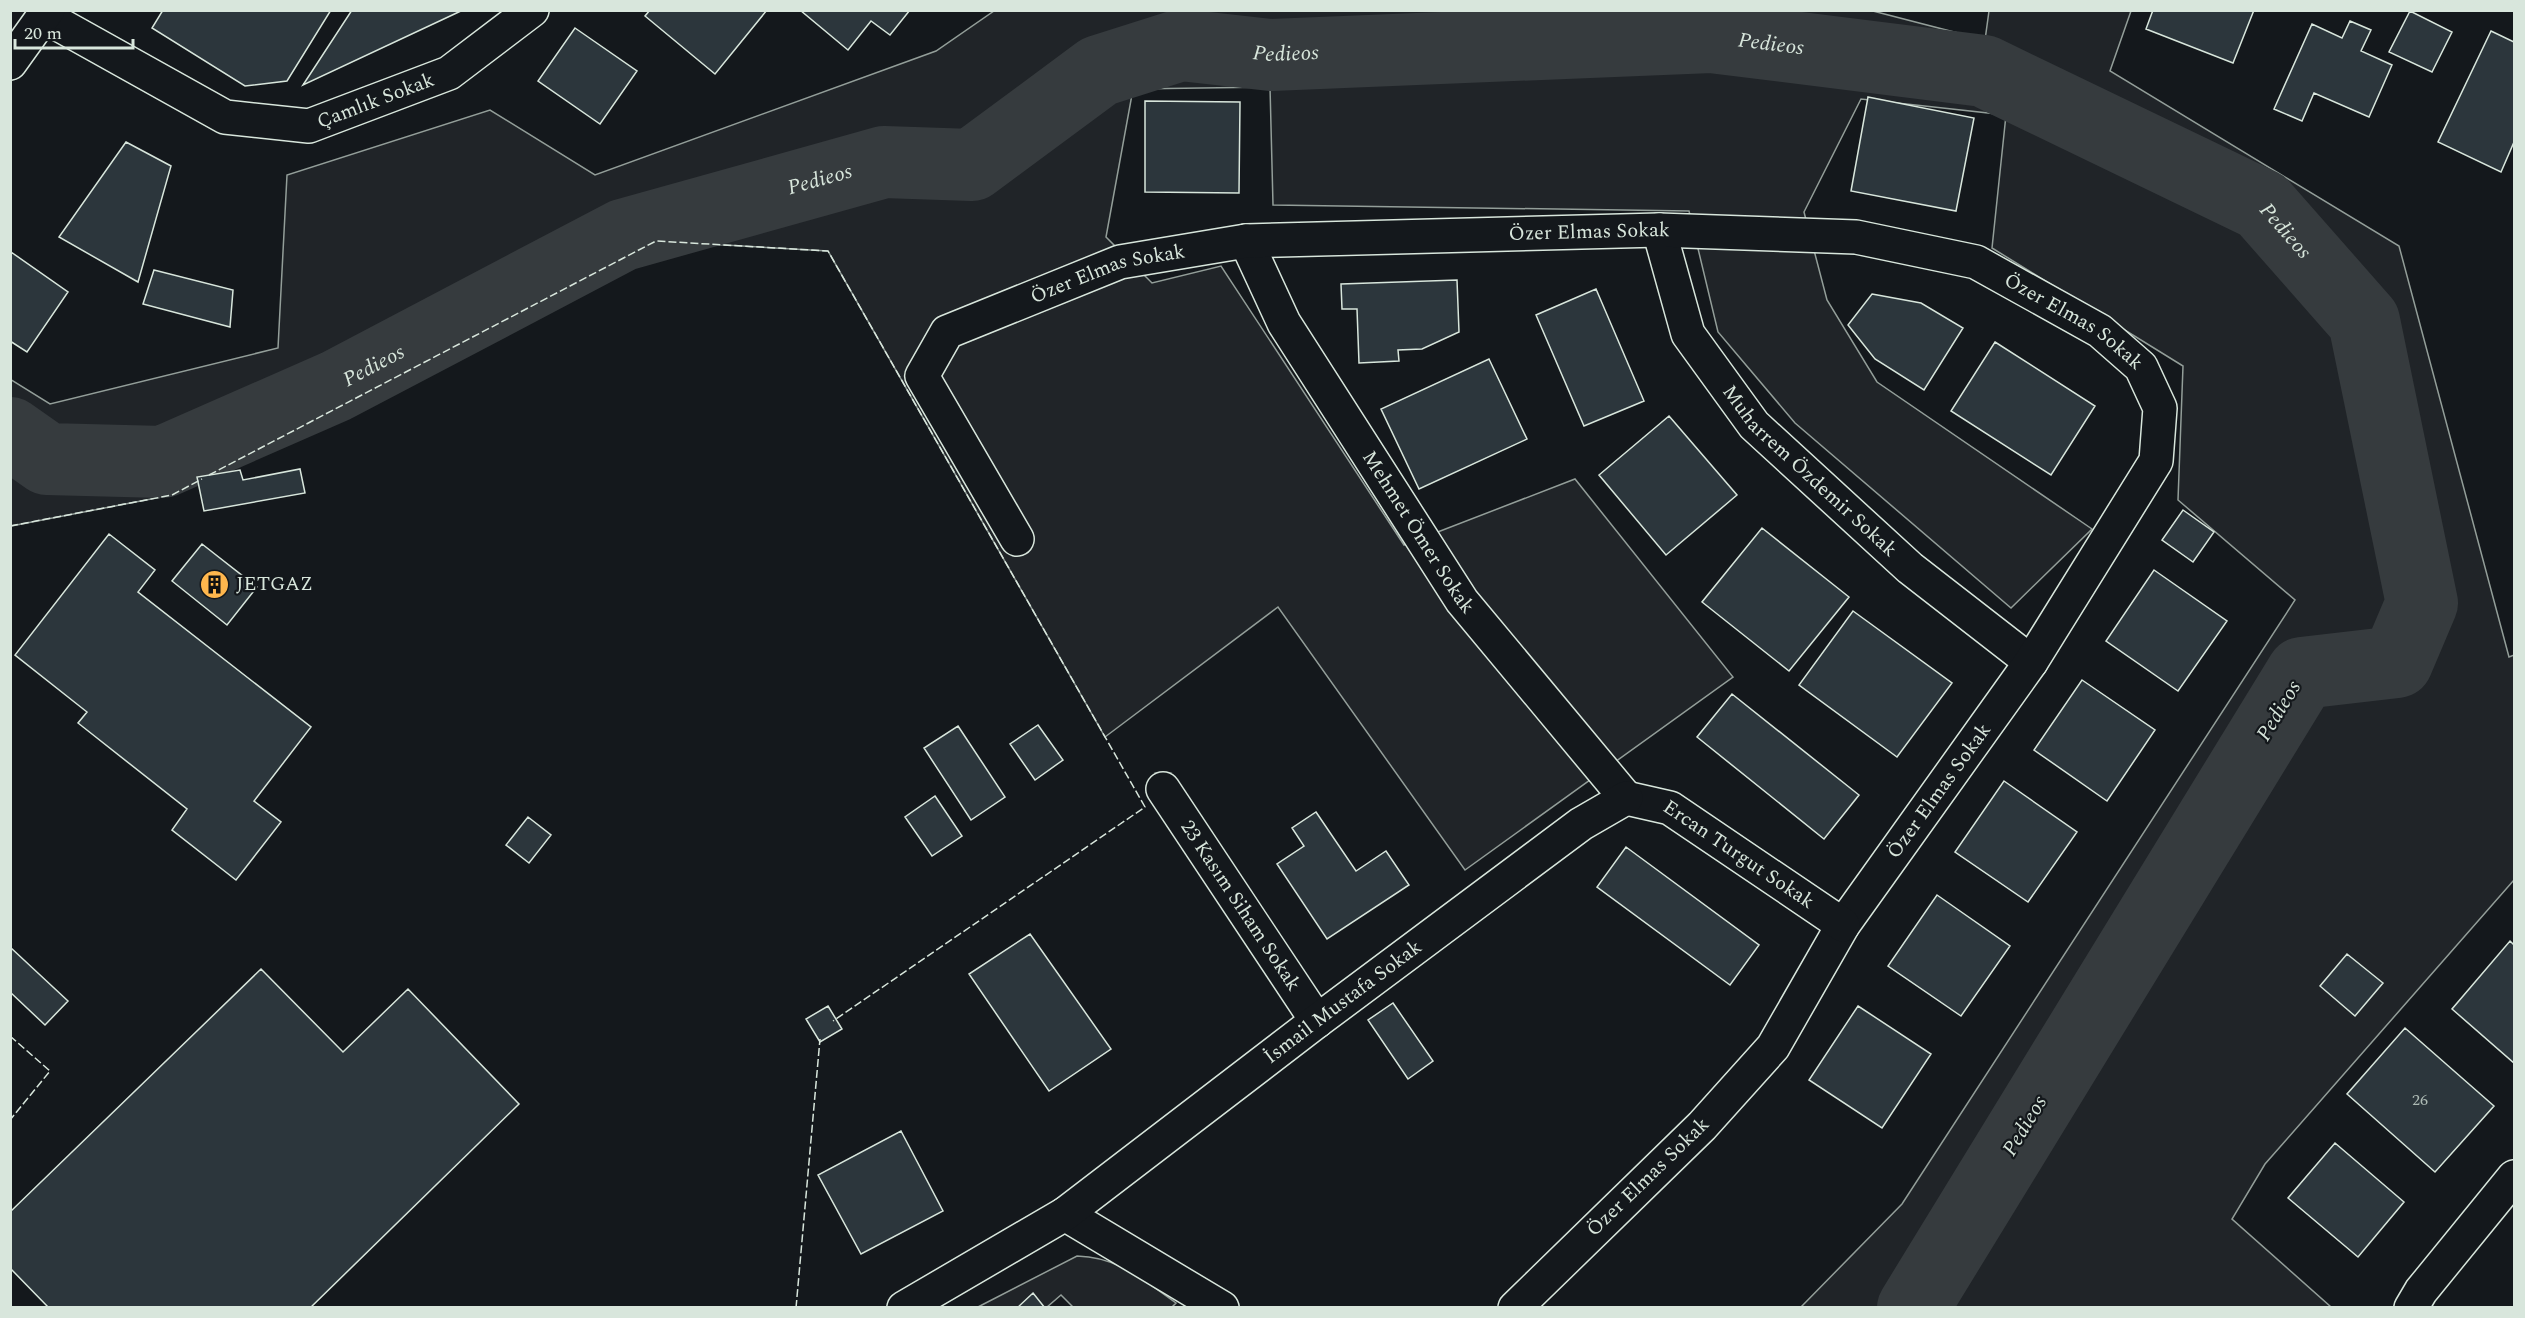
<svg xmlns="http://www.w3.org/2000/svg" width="2525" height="1318" viewBox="0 0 2525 1318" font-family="Spectral,serif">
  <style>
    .green { fill: #202428; stroke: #939e99; stroke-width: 1.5 }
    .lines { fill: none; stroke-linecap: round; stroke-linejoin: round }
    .stream { stroke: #363b3e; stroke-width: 12 }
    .river { stroke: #363b3e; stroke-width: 72 }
    .building { fill: #2c363c; stroke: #d8e6dc; stroke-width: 1.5 }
    .minor-casing { stroke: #d8e6dc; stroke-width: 36 }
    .major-casing { stroke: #d8e6dc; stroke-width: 36 }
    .minor { stroke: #14181c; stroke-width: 33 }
    .major { stroke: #14181c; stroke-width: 33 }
    .fence { stroke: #d8e6dc; stroke-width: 1.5; stroke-dasharray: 8 3; stroke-linecap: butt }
    .labels { text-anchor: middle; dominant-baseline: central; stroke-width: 4.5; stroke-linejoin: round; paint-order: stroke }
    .number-label { font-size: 16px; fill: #adbab4 }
    .street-label { font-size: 20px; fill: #d8e6dc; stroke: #14181c }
    .poi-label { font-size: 20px; fill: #d8e6dc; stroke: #14181c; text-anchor: start }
    .water-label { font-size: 21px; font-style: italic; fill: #d8e6dc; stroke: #14181c }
  </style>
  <rect width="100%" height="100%" fill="#14181c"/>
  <path class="green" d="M 1869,10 L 1985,40 L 1989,11 L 2131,11 L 2110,71 L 2399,246 L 2509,657 L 2514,655 L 2514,880 L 2265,1164 L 2232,1219 L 2331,1307 L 1801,1307 L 1902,1204 L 2295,600 L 2178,500 L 2183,366 L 1992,248 L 2006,115 L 1861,99 L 1804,212 L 1827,300 L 1877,382 L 2092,529 L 2011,608 L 1795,423 L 1718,332 L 1689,211 L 1273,205 L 1270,87 L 1133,89 L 1106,237 L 1152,283 L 1221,266 L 1404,545 L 1575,479 L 1733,677 L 1465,870 L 1278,607 L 1105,737 L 828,251 L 656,241 L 172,495 L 11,526 L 10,379 L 50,404 L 278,348 L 287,175 L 490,110 L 595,175 L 936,51 L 994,11 Z
    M 1077,1256 C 1119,1257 1143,1280 1176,1303 L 1171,1308 L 1073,1307 L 1061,1295 L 1047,1307 L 976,1308 Z"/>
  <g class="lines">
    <path class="stream" d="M 1181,45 L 1188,10"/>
    <path class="river" id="s1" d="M 10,433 L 47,459 L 163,462 L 336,386 L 623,235 L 884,162 L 972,165 L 1099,71 L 1181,45 L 1271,55 L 1711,37 L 1984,71 L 2262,205 L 2364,321 L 2422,603 L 2397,662 L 2302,673 L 1913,1308"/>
  </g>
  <path class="building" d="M 163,10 L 331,10 L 287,81 L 245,86 L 152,28 Z
    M 352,10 L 463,10 L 303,85 Z
    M 650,10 L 767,10 L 715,74 L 645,16 Z
    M 800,10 L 910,10 L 890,35 L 871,21 L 848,50 Z
    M 2153,10 L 2254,10 L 2233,63 L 2146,29 Z
    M 2410,11 L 2452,32 L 2432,72 L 2389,52 Z
    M 2350,21 L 2371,30 L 2361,51 L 2392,65 L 2369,117 L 2314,93 L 2302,121 L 2274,109 L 2312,24 L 2342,38 Z
    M 575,28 L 637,71 L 600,124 L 538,81 Z
    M 2491,31 L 2514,42 L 2514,142 L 2501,172 L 2438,142 Z
    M 1868,97 L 1974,118 L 1956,211 L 1851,191 Z
    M 1145,101 L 1240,102 L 1239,193 L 1145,192 Z
    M 126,142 L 171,166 L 138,282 L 59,237 Z
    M 11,252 L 68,292 L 27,352 L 10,341 Z
    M 154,270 L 233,290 L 230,327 L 143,304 Z
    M 1457,280 L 1459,332 L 1422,349 L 1398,350 L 1399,361 L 1359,363 L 1357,309 L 1342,309 L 1341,284 Z
    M 1596,289 L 1644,401 L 1584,426 L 1536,315 Z
    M 1872,294 L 1921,303 L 1963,328 L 1924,390 L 1875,359 L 1848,325 Z
    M 1995,342 L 2095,406 L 2051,475 L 1951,411 Z
    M 1489,359 L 1527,439 L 1419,489 L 1381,409 Z
    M 1669,416 L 1737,495 L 1666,555 L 1599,475 Z
    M 300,469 L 305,493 L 204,511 L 197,477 L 240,470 L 243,480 Z
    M 2183,510 L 2214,532 L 2193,562 L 2162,540 Z
    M 1762,528 L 1849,597 L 1789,671 L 1702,602 Z
    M 109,534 L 155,570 L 138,592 L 311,727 L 254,801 L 281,822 L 236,880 L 172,830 L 187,809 L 78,723 L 87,712 L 15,655 Z
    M 202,544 L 257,587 L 227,625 L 172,581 Z
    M 2154,570 L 2227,621 L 2178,691 L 2106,641 Z
    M 1853,611 L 1952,683 L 1897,757 L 1799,685 Z
    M 2082,680 L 2155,730 L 2107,801 L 2034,750 Z
    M 1732,694 L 1859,795 L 1824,839 L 1697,737 Z
    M 1038,725 L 1063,760 L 1035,780 L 1010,744 Z
    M 958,726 L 1005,797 L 971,820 L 924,748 Z
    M 2004,781 L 2077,832 L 2028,902 L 1955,852 Z
    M 935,796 L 962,836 L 932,856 L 905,817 Z
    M 1316,812 L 1356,871 L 1386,851 L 1409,885 L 1327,939 L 1277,864 L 1304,846 L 1292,828 Z
    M 528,817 L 551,835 L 529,863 L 506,845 Z
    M 1626,847 L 1759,945 L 1730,985 L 1597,887 Z
    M 1937,895 L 2010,946 L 1961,1016 L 1888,966 Z
    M 1030,934 L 1111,1049 L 1049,1091 L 969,974 Z
    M 2510,941 L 2514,945 L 2514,1063 L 2452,1009 Z
    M 10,947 L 68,1001 L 45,1025 L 10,992 Z
    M 2347,954 L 2383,983 L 2355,1016 L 2320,986 Z
    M 261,969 L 343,1052 L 408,989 L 519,1104 L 310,1308 L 49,1308 L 10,1268 L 10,1212 Z
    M 1393,1003 L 1433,1061 L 1408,1079 L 1368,1020 Z
    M 828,1006 L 842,1029 L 820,1042 L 806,1019 Z
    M 1858,1006 L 1931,1054 L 1882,1128 L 1809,1080 Z
    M 2405,1028 L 2494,1106 L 2435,1172 L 2347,1094 Z
    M 901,1131 L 943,1211 L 861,1254 L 818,1175 Z
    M 2335,1143 L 2404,1202 L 2358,1257 L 2288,1198 Z
    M 1033,1293 L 1045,1308 L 1017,1308 Z"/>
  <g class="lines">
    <defs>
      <g id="minor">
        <path id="s2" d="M 44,16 L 225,117 L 309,126 L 449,73 L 532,10"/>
        <path id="s3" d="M 1659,230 L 1688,334 L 1754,425 L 1910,568 L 2031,662"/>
        <path id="s4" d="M 1246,241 L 1284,323 L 1462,601 L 1626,798"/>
        <path id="s5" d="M 1017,539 L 922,376 L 947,332 L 1120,262 L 1246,241 L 1659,230 L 1856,237 L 1976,262 L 2100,331 L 2141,367 L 2160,408 L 2156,461 L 2031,662 L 1843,925 L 1773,1047 L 1702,1126 L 1515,1308"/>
        <path id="s6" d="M 1163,789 L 1317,1021"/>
        <path id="s7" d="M 1626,798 L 1670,808 L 1843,925"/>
        <path d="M 1065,1214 L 1222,1308"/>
        <path id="s8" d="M 904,1308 L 1065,1214 L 1317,1021 L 1581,824 L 1626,798"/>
        <path d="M 2411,1308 L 2421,1291 L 2514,1177"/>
      </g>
      <path id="major" d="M 10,63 L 48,10"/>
    </defs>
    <use href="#minor" class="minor-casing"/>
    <use href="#major" class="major-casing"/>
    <use href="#minor" class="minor"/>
    <use href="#major" class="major"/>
    <path class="fence" d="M 209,475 L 656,241 L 828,251 L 1145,807 L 833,1021
      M 10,526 L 172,495 L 202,479
      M 10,1036 L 50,1071 L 10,1120
      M 796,1308 L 820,1039"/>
  </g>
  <defs>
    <symbol id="building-disc" viewBox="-11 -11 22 22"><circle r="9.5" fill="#ffb74d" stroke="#14181c"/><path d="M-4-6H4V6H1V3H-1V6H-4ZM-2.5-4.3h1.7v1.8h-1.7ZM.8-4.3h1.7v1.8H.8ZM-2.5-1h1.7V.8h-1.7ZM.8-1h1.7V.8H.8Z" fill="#111"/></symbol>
  </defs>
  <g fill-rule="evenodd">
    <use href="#building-disc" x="198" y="568" width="33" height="33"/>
  </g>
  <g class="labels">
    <g class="number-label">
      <text x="2420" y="1100">26</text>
    </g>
    <g class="street-label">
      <text stroke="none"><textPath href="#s2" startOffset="363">Çamlık Sokak</textPath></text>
      <text stroke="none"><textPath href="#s5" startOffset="897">Özer Elmas Sokak</textPath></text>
      <text stroke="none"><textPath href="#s5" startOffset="411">Özer Elmas Sokak</textPath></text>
      <text stroke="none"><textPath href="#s5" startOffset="1401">Özer Elmas Sokak</textPath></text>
      <text stroke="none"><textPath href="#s3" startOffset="292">Muharrem Özdemir Sokak</textPath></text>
      <text stroke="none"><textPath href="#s4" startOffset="339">Mehmet Ömer Sokak</textPath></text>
      <text transform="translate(1939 791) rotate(-54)">Özer Elmas Sokak</text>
      <text stroke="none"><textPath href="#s7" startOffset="128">Ercan Turgut Sokak</textPath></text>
      <text stroke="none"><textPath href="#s6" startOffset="140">23 Kasım Siham Sokak</textPath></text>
      <text stroke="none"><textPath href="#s8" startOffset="536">İsmail Mustafa Sokak</textPath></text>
      <text transform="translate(1648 1177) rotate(-44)">Özer Elmas Sokak</text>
    </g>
    <g class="poi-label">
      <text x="236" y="584">JETGAZ</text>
    </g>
    <g class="water-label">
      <text stroke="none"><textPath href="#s1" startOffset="1869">Pedieos</textPath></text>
      <text stroke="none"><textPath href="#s1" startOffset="1383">Pedieos</textPath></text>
      <text stroke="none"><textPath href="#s1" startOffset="879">Pedieos</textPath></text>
      <text stroke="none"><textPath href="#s1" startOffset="2427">Pedieos</textPath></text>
      <text stroke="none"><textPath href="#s1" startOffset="393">Pedieos</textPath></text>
      <text transform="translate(2279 711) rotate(-59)">Pedieos</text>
      <text transform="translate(2025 1126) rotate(-59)">Pedieos</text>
    </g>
  </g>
  <rect width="2525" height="1318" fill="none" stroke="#d8e6dc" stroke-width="24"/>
  <path d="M15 39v9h118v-9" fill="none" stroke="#d8e6dc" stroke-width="3"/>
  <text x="24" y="39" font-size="18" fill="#d8e6dc" stroke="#14181c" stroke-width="4.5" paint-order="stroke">20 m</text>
</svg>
